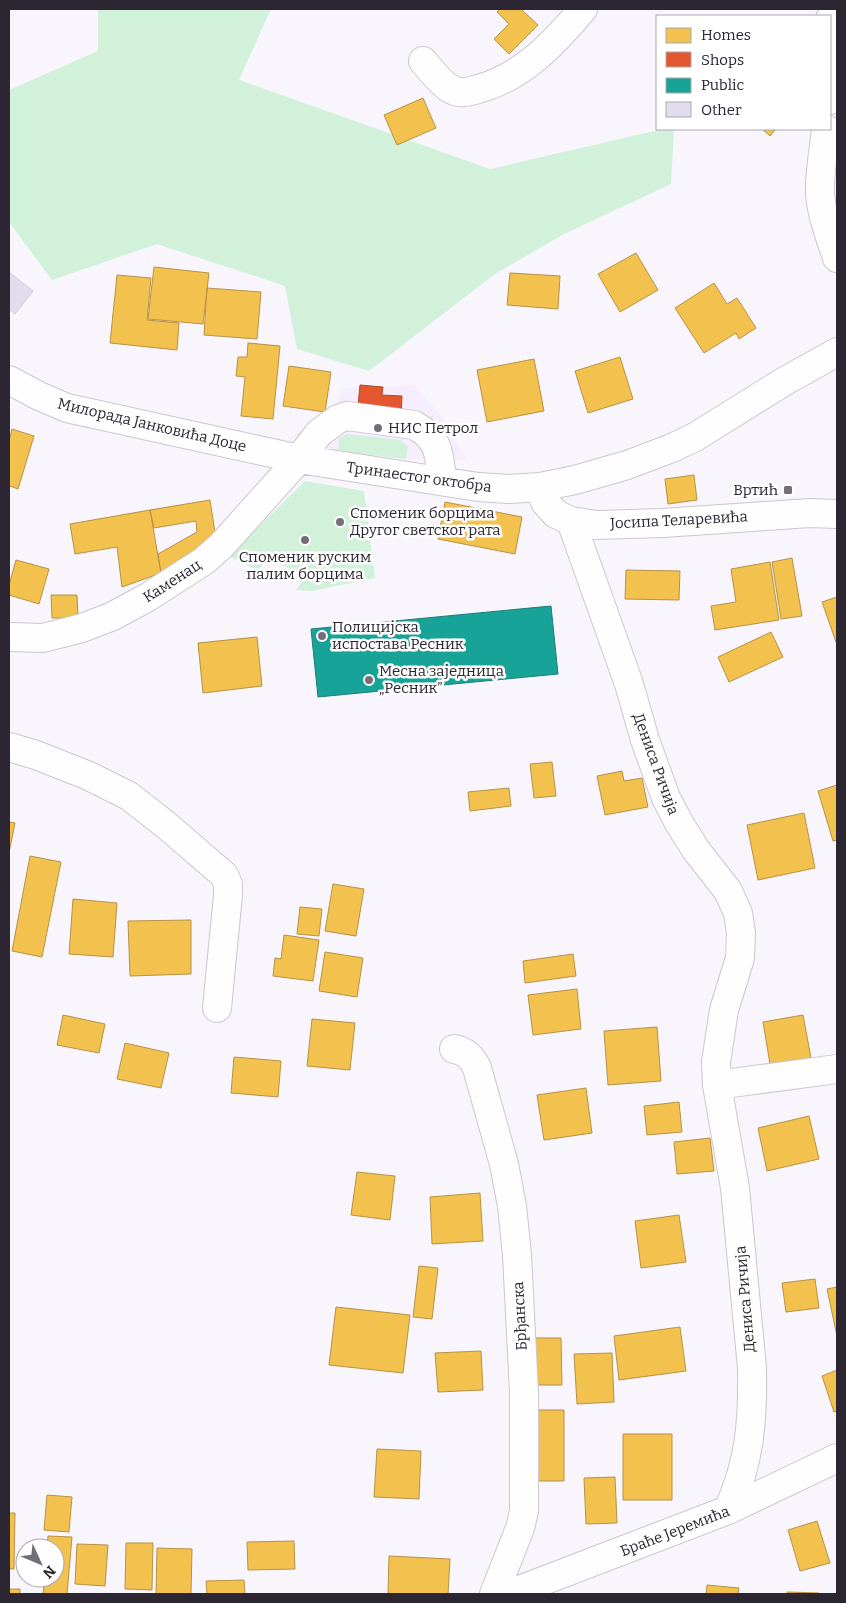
<svg xmlns="http://www.w3.org/2000/svg" width="846" height="1603" viewBox="0 0 846 1603" font-family="Bitter,serif">
  <style>
    .built { fill: #f6edfe }
    .green { fill: #d1f1da }
    .homes { fill: #f2c14e; stroke: #b79246 }
    .shops { fill: #e4572e; stroke: #ad482f }
    .public { fill: #17a398; stroke: #1d7e79 }
    .building { fill: #e2ddec; stroke: #d0cdd6 }
    .lines { fill: none; stroke-linecap: round; stroke-linejoin: round }
    .minor-casing { stroke: #cbc6cf; stroke-width: 30 }
    .minor { stroke: #fefeff; stroke-width: 28 }
    .poi-dot { fill: #746e79; stroke: #fff; stroke-width: 2 }
    .labels { text-anchor: middle; dominant-baseline: central; stroke-width: 5; stroke-linejoin: round; paint-order: stroke }
    .street-label { font-size: 15px; fill: #2c2632; stroke: #fff }
    .poi-label { font-size: 15px; fill: #2c2632; stroke: #fff; text-anchor: start }
  </style>
  <rect width="100%" height="100%" fill="#f9f5fc"/>
  <path class="built" d="M 414,385 L 443,418 L 467,460 L 406,459 L 338,451 L 289,438 L 335,411 L 341,389 Z"/>
  <path class="green" d="M 98,9 L 271,9 L 239,80 L 490,169 L 663,129 L 674,129 L 671,184 L 564,234 L 495,274 L 369,371 L 297,349 L 285,286 L 157,244 L 52,280 L 9,222 L 9,90 L 98,51 Z
    M 347,434 L 400,440 L 408,446 L 406,459 L 338,451 L 339,438 Z
    M 305,481 L 364,491 L 375,578 L 312,591 L 296,590 L 306,577 L 268,558 L 258,571 L 229,556 Z"/>
  <path class="homes" d="M 500,9 L 521,9 L 538,25 L 509,54 L 494,39 L 509,24 L 497,12 Z
    M 423,98 L 436,128 L 397,145 L 384,115 Z
    M 762,129 L 776,129 L 770,136 Z
    M 636,253 L 658,290 L 620,312 L 598,274 Z
    M 154,267 L 209,273 L 203,324 L 148,319 Z
    M 510,273 L 560,276 L 558,309 L 507,305 Z
    M 117,275 L 151,278 L 147,320 L 179,323 L 177,350 L 110,343 Z
    M 714,283 L 727,304 L 737,298 L 756,328 L 739,339 L 736,333 L 704,353 L 675,308 Z
    M 207,288 L 261,292 L 257,339 L 204,335 Z
    M 248,343 L 280,346 L 273,419 L 241,416 L 245,377 L 236,376 L 238,357 L 247,357 Z
    M 620,357 L 633,399 L 588,413 L 575,371 Z
    M 534,359 L 544,411 L 487,422 L 477,370 Z
    M 289,366 L 331,372 L 325,412 L 283,406 Z
    M 12,429 L 34,436 L 18,489 L 10,486 L 9,489 L 9,441 Z
    M 694,475 L 697,500 L 668,504 L 665,479 Z
    M 210,500 L 216,539 L 161,573 L 158,554 L 197,532 L 196,521 L 154,528 L 150,510 Z
    M 445,502 L 522,517 L 515,554 L 438,539 Z
    M 150,510 L 161,573 L 122,587 L 117,547 L 75,554 L 70,524 Z
    M 792,558 L 802,616 L 781,619 L 772,562 Z
    M 16,560 L 49,569 L 39,604 L 9,595 L 9,585 Z
    M 770,562 L 779,620 L 715,630 L 711,606 L 736,602 L 731,569 Z
    M 626,570 L 680,571 L 679,600 L 625,599 Z
    M 51,595 L 77,595 L 78,618 L 52,618 Z
    M 837,597 L 837,645 L 822,602 Z
    M 771,632 L 783,657 L 729,682 L 718,657 Z
    M 257,637 L 262,686 L 203,693 L 198,643 Z
    M 552,762 L 556,796 L 534,798 L 530,764 Z
    M 622,771 L 624,781 L 642,778 L 648,807 L 605,815 L 597,776 Z
    M 837,785 L 837,840 L 833,841 L 818,791 Z
    M 509,788 L 511,806 L 470,811 L 468,792 Z
    M 804,813 L 815,868 L 758,880 L 747,825 Z
    M 9,822 L 15,823 L 9,853 Z
    M 30,856 L 61,862 L 42,957 L 12,951 Z
    M 333,884 L 364,889 L 356,936 L 325,931 Z
    M 73,899 L 117,903 L 113,957 L 69,954 Z
    M 300,907 L 322,909 L 319,936 L 297,934 Z
    M 191,920 L 191,974 L 130,976 L 128,921 Z
    M 284,935 L 319,940 L 313,981 L 273,976 L 275,958 L 281,959 Z
    M 325,952 L 363,958 L 357,997 L 319,991 Z
    M 573,954 L 576,976 L 525,983 L 523,961 Z
    M 577,989 L 581,1029 L 533,1035 L 528,995 Z
    M 63,1015 L 105,1024 L 99,1053 L 57,1045 Z
    M 803,1015 L 811,1058 L 770,1064 L 763,1022 Z
    M 312,1019 L 355,1023 L 350,1070 L 307,1066 Z
    M 657,1027 L 661,1081 L 608,1085 L 604,1031 Z
    M 125,1043 L 169,1053 L 161,1088 L 117,1079 Z
    M 234,1057 L 281,1061 L 278,1097 L 231,1093 Z
    M 586,1088 L 592,1133 L 544,1140 L 537,1095 Z
    M 679,1102 L 682,1132 L 647,1135 L 644,1106 Z
    M 809,1116 L 819,1159 L 767,1171 L 758,1128 Z
    M 710,1138 L 714,1171 L 677,1174 L 674,1142 Z
    M 357,1172 L 395,1176 L 390,1220 L 351,1215 Z
    M 480,1193 L 483,1241 L 432,1244 L 430,1197 Z
    M 679,1215 L 686,1262 L 641,1268 L 635,1221 Z
    M 419,1266 L 438,1268 L 432,1319 L 413,1317 Z
    M 815,1279 L 819,1308 L 786,1312 L 782,1283 Z
    M 837,1287 L 837,1336 L 827,1289 Z
    M 336,1307 L 410,1315 L 403,1373 L 329,1365 Z
    M 680,1327 L 686,1371 L 619,1380 L 614,1336 Z
    M 533,1338 L 561,1338 L 562,1385 L 533,1385 Z
    M 481,1351 L 483,1390 L 438,1392 L 435,1353 Z
    M 612,1353 L 614,1402 L 577,1404 L 574,1354 Z
    M 837,1370 L 837,1411 L 834,1412 L 822,1376 Z
    M 534,1410 L 564,1410 L 564,1481 L 535,1481 Z
    M 623,1434 L 672,1434 L 672,1500 L 623,1500 Z
    M 377,1449 L 421,1451 L 419,1499 L 374,1497 Z
    M 615,1477 L 617,1523 L 586,1524 L 584,1478 Z
    M 47,1495 L 72,1497 L 69,1532 L 44,1530 Z
    M 9,1513 L 15,1513 L 14,1569 L 9,1569 Z
    M 817,1521 L 830,1563 L 800,1571 L 788,1530 Z
    M 48,1536 L 72,1537 L 67,1594 L 43,1594 L 45,1578 L 55,1578 L 55,1548 L 47,1548 Z
    M 294,1541 L 295,1569 L 248,1570 L 247,1542 Z
    M 126,1543 L 153,1543 L 152,1590 L 125,1589 Z
    M 77,1544 L 108,1545 L 105,1586 L 75,1584 Z
    M 157,1548 L 192,1549 L 191,1594 L 156,1594 Z
    M 389,1556 L 450,1559 L 448,1594 L 388,1594 Z
    M 244,1580 L 245,1594 L 207,1594 L 206,1581 Z
    M 707,1585 L 739,1588 L 738,1594 L 706,1594 Z
    M 9,1589 L 20,1589 L 20,1594 L 9,1594 Z
    M 787,1592 L 819,1593 L 819,1594 L 787,1594 Z"/>
  <path class="shops" d="M 360,385 L 383,387 L 382,395 L 402,396 L 401,416 L 378,414 L 379,406 L 358,405 Z"/>
  <path class="public" d="M 551,606 L 558,674 L 318,697 L 311,629 Z"/>
  <path class="building" d="M 9,272 L 33,291 L 15,314 L 9,309 Z"/>
  <g class="lines">
    <defs>
      <path id="minor" d="M 830,19 L 831,29 L 830,100
        M 423,61 C 429,68 442,84 449,88 C 459,95 468,92 478,89 C 523,77 554,43 583,9
        M 826,129 C 824,150 819,173 820,194 C 822,217 830,237 837,258
        M 9,380 L 39,396 L 67,408 L 299,459 L 478,487 L 509,489 L 540,487 L 575,480 L 627,465 L 672,448 L 695,437 L 785,381 L 837,352
        M 540,487 L 545,502 L 556,514 L 571,521 L 597,525 L 663,523 L 810,513 L 837,514
        M 571,521 L 629,684 L 645,740 L 666,798 L 679,823 L 696,850 L 728,891 L 738,913 L 741,933 L 740,958 L 724,1010 L 716,1062 L 717,1085 L 735,1188 L 752,1368 C 753,1421 750,1462 728,1510
        M 9,637 L 43,638 L 82,628 L 113,616 L 148,597 L 204,561 L 221,546 L 299,459 L 319,433 L 338,419 L 347,416 L 414,425 C 440,439 439,454 442,480
        M 9,747 L 36,755 L 89,776 L 129,796 L 166,825 L 224,875 L 228,884 L 228,895 L 217,1008
        M 454,1049 C 466,1051 472,1057 477,1068 L 504,1164 L 512,1206 L 517,1255 L 524,1392 L 524,1511 L 520,1528 L 494,1594
        M 717,1085 L 837,1069
        M 509,1594 L 728,1510 L 837,1458"/>
    </defs>
    <use href="#minor" class="minor-casing"/>
    <use href="#minor" class="minor"/>
  </g>
  <g class="poi-dot">
    <circle cx="378" cy="428" r="5"/>
    <rect x="783" y="485" width="10" height="10" rx="2.5"/>
    <circle cx="340" cy="522" r="5"/>
    <circle cx="305" cy="540" r="5"/>
    <circle cx="322" cy="636" r="5"/>
    <circle cx="369" cy="680" r="5"/>
  </g>
  <g class="labels">
    <g class="street-label">
      <text transform="translate(152 425) rotate(13)">Милорада Јанковића Доце</text>
      <text transform="translate(419 477) rotate(8)">Тринаестог октобра</text>
      <text transform="translate(679 520) rotate(-3)">Јосипа Теларевића</text>
      <text transform="translate(172 581) rotate(-33)">Каменац</text>
      <text transform="translate(656 764) rotate(70)">Дениса Ричија</text>
      <text transform="translate(745 1299) rotate(-95)">Дениса Ричија</text>
      <text transform="translate(520 1316) rotate(-93)">Брђанска</text>
      <text transform="translate(675 1531) rotate(-21)">Браће Јеремића</text>
    </g>
    <g class="poi-label">
      <text x="388" y="428">НИС Петрол</text>
      <text x="778" y="490" text-anchor="end">Вртић</text>
      <text x="350" y="513">Споменик борцима<tspan x="350" dy="17">Другог светског рата</tspan></text>
      <text x="305" y="557" text-anchor="middle">Споменик руским<tspan x="305" dy="17">палим борцима</tspan></text>
      <text x="332" y="627">Полицијска<tspan x="332" dy="17">испостава Ресник</tspan></text>
      <text x="379" y="671">Месна заједница<tspan x="379" dy="17">„Ресник”</tspan></text>
    </g>
  </g>
  <rect width="846" height="1603" fill="none" stroke="#2c2632" stroke-width="20"/>
  <rect x="656" y="15" width="175" height="115" fill="#ffffff" stroke="#aba8ad"/>
  <rect x="666" y="28" width="25" height="15" fill="#f2c14e" stroke="#aba8ad"/>
  <text x="701" y="40" font-size="15" fill="#2c2632">Homes</text>
  <rect x="666" y="52" width="25" height="15" fill="#e4572e" stroke="#aba8ad"/>
  <text x="701" y="65" font-size="15" fill="#2c2632">Shops</text>
  <rect x="666" y="78" width="25" height="15" fill="#17a398" stroke="#aba8ad"/>
  <text x="701" y="90" font-size="15" fill="#2c2632">Public</text>
  <rect x="666" y="102" width="25" height="15" fill="#e2ddec" stroke="#aba8ad"/>
  <text x="701" y="115" font-size="15" fill="#2c2632">Other</text>
  <g transform="translate(40 1563) rotate(134)"><circle r="24" fill="#ffffff" stroke="#aba8ad"/>
  <path d="M0-4L9 19L0 12L-9 19Z" fill="#746e79"/>
  <text y="-8" font-size="14" font-weight="bold" text-anchor="middle" fill="#2c2632">N</text>
  </g>
</svg>
